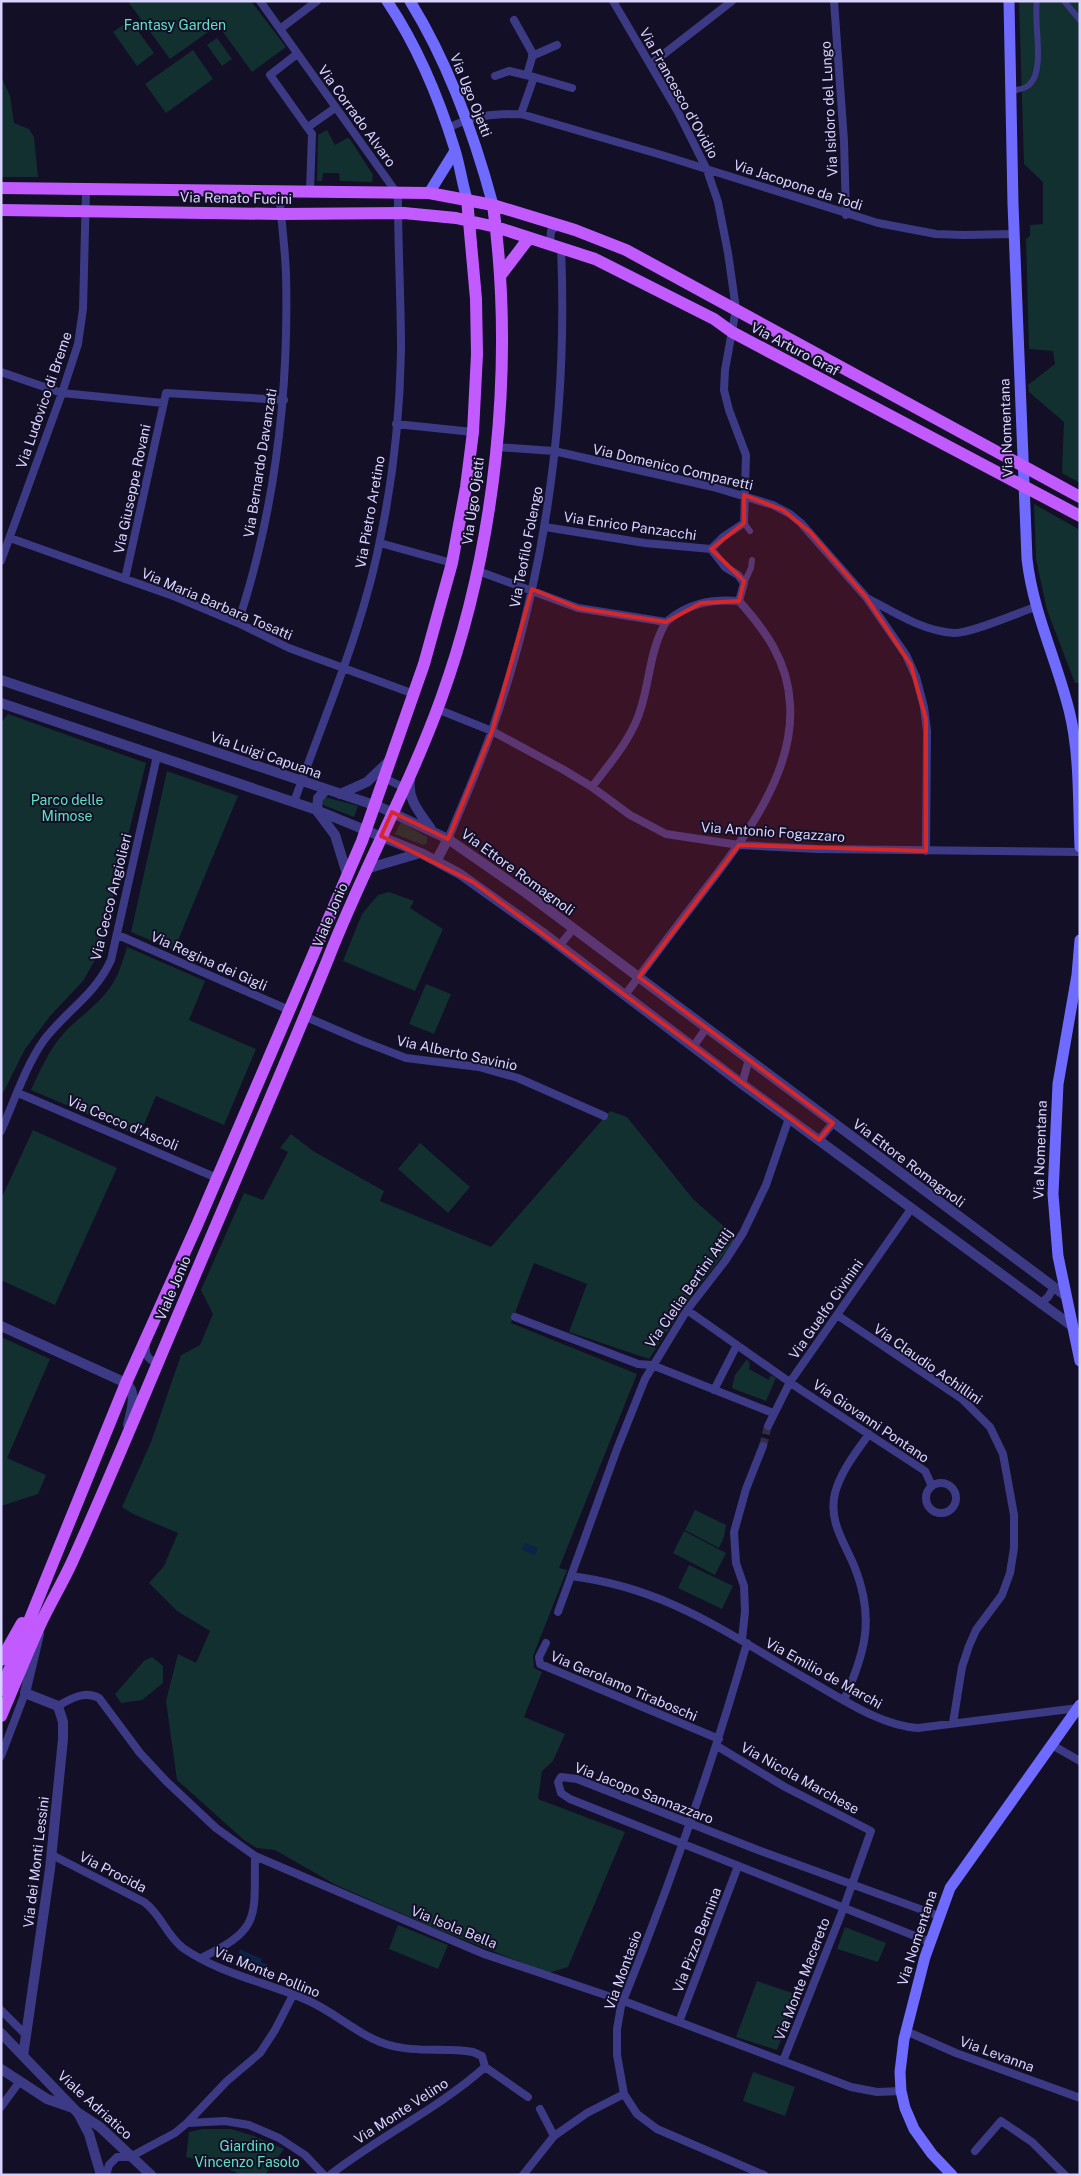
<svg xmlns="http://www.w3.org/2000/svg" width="1081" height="2176" viewBox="0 0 1081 2176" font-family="'Public Sans',sans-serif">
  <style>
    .green { fill: #12302f }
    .water { fill: #0c2248 }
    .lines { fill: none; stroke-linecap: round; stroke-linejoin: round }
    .minor-tunnel { stroke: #312d47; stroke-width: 8; stroke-dasharray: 8 4; stroke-linecap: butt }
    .pedestrian { stroke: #3d3a85; stroke-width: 6 }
    .minor { stroke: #3d3a85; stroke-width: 8 }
    .tertiary { stroke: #3d3a85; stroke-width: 10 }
    .secondary { stroke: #6f6bff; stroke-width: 11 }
    .primary { stroke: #c25bff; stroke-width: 12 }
    .marked { fill: #d62828; fill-opacity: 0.2; stroke: #d62828; stroke-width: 4; stroke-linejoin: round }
    .labels { text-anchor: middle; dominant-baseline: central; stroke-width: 4; stroke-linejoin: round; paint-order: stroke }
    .park-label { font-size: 14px; fill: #5fe0c0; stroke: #130f26 }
    .street-label { font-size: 14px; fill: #d9d4ff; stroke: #130f26 }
  </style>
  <rect width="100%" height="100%" fill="#130f26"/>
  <path class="green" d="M 132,1 L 251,1 L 286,47 L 252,72 L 218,25 L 170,59 L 129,3 Z
    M 1019,1 L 1080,1 L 1080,483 L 1062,473 L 1064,422 L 1029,392 L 1028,385 L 1055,364 L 1053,351 L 1029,349 L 1026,239 L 1030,236 L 1030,225 L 1043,224 L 1043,182 L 1024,164 Z
    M 130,20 L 154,53 L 137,66 L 113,32 Z
    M 217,38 L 232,59 L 222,66 L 207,45 Z
    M 193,50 L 213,79 L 166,113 L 145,84 Z
    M 1,76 L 10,96 L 14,123 L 29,129 L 34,137 L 38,177 L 1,177 Z
    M 327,130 L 335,145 L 347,138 L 350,139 L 373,175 L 372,182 L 340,181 L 339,173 L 323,173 L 322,181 L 317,181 L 318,135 Z
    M 1034,504 L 1080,530 L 1080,683 L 1075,683 L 1047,610 L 1036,559 Z
    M 8,714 L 146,763 L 99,953 L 83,981 L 51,1015 L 25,1049 L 2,1095 L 1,723 Z
    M 167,771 L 238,796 L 174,950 L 131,932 Z
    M 325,797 L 358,806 L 354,817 L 323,805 L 322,799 Z
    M 401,822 L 427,837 L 427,843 L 423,845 L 395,834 Z
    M 389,892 L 414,901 L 410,908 L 443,929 L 415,991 L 343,961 L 362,914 L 378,895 Z
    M 127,947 L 205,981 L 189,1020 L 256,1049 L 224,1125 L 156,1096 L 139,1136 L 31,1090 C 40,1070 49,1050 64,1033 C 80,1016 101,1003 113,983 C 120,972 123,959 127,947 Z
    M 426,984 L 451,994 L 434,1034 L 409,1024 Z
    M 610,1111 L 627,1117 L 693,1199 L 737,1238 L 690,1297 L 649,1359 L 569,1332 L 587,1284 L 534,1263 L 511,1323 L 637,1374 L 559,1568 L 567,1570 L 533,1656 L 534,1668 L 542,1672 L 524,1717 L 565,1734 L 553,1761 L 542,1771 L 538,1799 L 625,1832 L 568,1967 L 548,1973 L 432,1927 L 336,1885 L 275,1850 L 257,1848 L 244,1840 L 177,1780 L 166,1701 L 178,1654 L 196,1663 L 210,1631 L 177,1611 L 149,1583 L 164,1566 L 178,1533 L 133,1514 L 122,1507 L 151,1442 L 181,1355 L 200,1345 L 213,1314 L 201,1290 L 244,1193 L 263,1200 L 288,1152 L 280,1148 L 291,1134 L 313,1151 L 384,1191 L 380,1201 L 491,1247 Z
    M 33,1130 L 117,1168 L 55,1305 L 1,1280 L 1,1199 Z
    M 420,1143 L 470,1187 L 448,1213 L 398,1169 Z
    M 1,1337 L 50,1359 L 7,1458 L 46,1475 L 38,1494 L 1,1506 Z
    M 747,1359 L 750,1364 L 749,1369 L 769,1380 L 770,1375 L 776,1378 L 766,1401 L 734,1389 L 732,1387 L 735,1375 Z
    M 695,1510 L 726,1525 L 724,1537 L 719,1548 L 685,1530 Z
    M 684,1531 L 726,1553 L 715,1575 L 673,1553 Z
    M 689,1565 L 733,1586 L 722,1609 L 678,1588 Z
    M 152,1657 L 163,1666 L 163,1683 L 142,1700 L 121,1703 L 115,1694 L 144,1661 Z
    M 398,1925 L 448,1945 L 438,1969 L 389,1949 Z
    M 845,1927 L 886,1943 L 878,1962 L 837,1949 Z
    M 757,1981 L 798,1995 L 777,2050 L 736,2037 Z
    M 753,2072 L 795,2087 L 785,2116 L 743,2101 Z
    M 202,2129 L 231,2129 L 254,2136 L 284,2149 L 265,2175 L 242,2175 L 217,2164 L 186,2157 L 189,2132 Z"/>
  <path class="water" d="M 525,1543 L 538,1548 L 535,1555 L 522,1550 Z
    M 240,1949 L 262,1959 L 261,1962 L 268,1964 L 267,1970 L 264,1972 L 259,1969 L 257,1971 L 235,1962 Z"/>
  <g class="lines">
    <path class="minor-tunnel" d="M 763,1446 L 768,1426"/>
    <path class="pedestrian" d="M 1064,1 L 1080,20
      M 1011,91 C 1017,90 1025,89 1029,85 C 1046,70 1033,22 1037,1
      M 744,523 L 750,531
      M 744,583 L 751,568 L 752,560"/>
    <path class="minor" d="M 260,1 L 394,189 L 398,199 C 398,249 401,299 401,350 C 400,409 394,471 382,530 C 365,624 326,712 294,802
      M 613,1 L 678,112 L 707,170 L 718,202 L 728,253 L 736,309 L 725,370 L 724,390 L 729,410 L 746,455 L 744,523 L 723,537 L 711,549
      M 834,1 L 844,141 L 846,215
      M 514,20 L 533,54 L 527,75
      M 280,29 L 317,1
      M 297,54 L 270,75 L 312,134 L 310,191
      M 532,56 L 557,45
      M 651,64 L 732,1
      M 495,76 L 509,71 L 534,77 L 521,114
      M 534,77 L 572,88
      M 308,127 L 335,108
      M 448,128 C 474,115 493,114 521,114 L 665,156 L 878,223 L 936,234 L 964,235 L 1014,234
      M 550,244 L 551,231 L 558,225
      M 1,372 L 62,393 L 163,403
      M 396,424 L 473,432
      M 496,447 L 554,451 L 713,487 L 773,505 L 790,514 L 801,523 L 866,597 L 906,655 L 916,677 L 924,707 L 927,731 L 926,851
      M 545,527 L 645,543 L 711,549 L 725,567 L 738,575 L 744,583 L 739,601 C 766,631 788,662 790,704 C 795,777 738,846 696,901 C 672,932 649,963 625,995
      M 10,538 L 176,597 L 238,623 L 289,648 L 414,694
      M 380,543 L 452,563
      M 1,561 L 62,393 L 78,344 L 83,309 L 86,190
      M 478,571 L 578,608 L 666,622 C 688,603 711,599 739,601
      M 125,579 L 166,393 L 284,400
      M 867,598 C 894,612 922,631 954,633 C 969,634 1018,613 1035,607
      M 238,623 C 275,511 289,393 286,274 C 285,247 281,218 279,191
      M 437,709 L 492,731 L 564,770 L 592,787 L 630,815 L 666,834 L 739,845 L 818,849 L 1080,852
      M 384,778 L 403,787
      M 592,787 C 610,763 633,737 641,708 C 650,679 650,649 666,622
      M 448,839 C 463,803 479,767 492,730 C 546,575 568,411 561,247
      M 118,935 L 289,1010
      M 560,945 L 573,929
      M 304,1016 L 362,1041 L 406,1058 L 479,1067 L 518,1078 L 604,1116
      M 693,1047 L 707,1027
      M 742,1084 L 749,1059
      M 18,1093 L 217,1178
      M 1,1131 C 14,1102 25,1067 44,1040 C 66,1011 95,995 111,960 L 157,756
      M 819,1140 L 833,1123
      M 1040,1304 L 1048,1297 L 1054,1287
      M 687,1310 L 801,1390 L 925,1471 L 932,1486
      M 837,1315 L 962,1399 L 990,1427 L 1003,1454 L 1014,1515 L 1014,1548 L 1010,1573 L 1002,1595 L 976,1630 L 969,1646 L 962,1667 L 953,1723
      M 515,1317 L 638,1364 L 652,1365 L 773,1413
      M 146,1344 C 145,1355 147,1359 157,1363
      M 714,1390 L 737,1345
      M 768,1426 L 790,1382 L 911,1209
      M926 1498a15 15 0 1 1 30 0a15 15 0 1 1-30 0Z
      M 571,1576 C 666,1588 725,1632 805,1678 C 839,1697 880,1726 918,1728 L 1078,1708
      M 558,1612 L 617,1449 L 645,1379 L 687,1310 L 725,1261 L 743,1233 L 766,1185 L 789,1118
      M 742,1640 L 745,1611 L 744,1586 L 736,1563 L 734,1532 L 746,1489 L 763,1446
      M 546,1643 L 539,1657 L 540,1664 L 719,1739
      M 747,1643 C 712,1766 669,1887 621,2006 L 617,2029 L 617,2055 L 624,2094 L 637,2114 L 657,2129 L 764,2175
      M 844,1700 C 865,1653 875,1619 855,1568 C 845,1543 828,1522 835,1493 C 841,1471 856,1452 869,1434
      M 58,1706 C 70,1699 85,1690 99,1698 L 140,1753 L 166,1781 L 216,1828 L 255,1856 L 484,1954 L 629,2003 L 851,2087 L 877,2092 L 901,2091
      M 1052,1745 L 1080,1761
      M 717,1746 L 785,1787 L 871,1831 L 844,1907 L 783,2061
      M 1,1756 L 25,1693
      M 52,1855 L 144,1902 C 161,1914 166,1935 183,1948 C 222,1975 267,1982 309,2001 C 338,2014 362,2039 393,2046 C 419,2053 446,2047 473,2052 L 482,2056 L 485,2067
      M 930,1942 L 570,1799 L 561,1793 L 558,1782 L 561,1777 L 577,1779 L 758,1850 L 939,1916
      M 201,1958 C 262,1929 254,1917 255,1856
      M 1,2010 L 26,2035
      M 679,2022 L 738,1866
      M 906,2031 L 956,2053 L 1080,2098
      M 485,2067 L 528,2097
      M 1,2107 L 20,2081
      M 540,2109 L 554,2136
      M 187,2123 L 227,2081 L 260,2053 L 275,2030 L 293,1995
      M 975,2151 L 1001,2121 L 1032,2142 L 1065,2175
      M 106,2175 L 109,2165 L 117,2157 L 130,2157 L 175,2133 L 187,2123 L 225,2121 L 249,2125 L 279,2138 L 305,2155 L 324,2175
      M 330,2175 C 380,2136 438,2109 485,2067
      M 523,2175 L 554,2136 L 587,2113 L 624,2094"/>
    <path class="tertiary" d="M 1,680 L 380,807 L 448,839 L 526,893 L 1066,1296
      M 1,703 L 314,809 L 421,853 L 460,874 L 543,933 L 742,1084 L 1072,1326
      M 410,780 C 407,800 421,814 431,829
      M 340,794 L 367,782 L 389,761
      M 317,810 L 318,798 L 326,790
      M 317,811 L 335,835 L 347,874
      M 436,861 L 448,839
      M 366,869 L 420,853
      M 1,1326 L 126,1383 C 138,1393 131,1411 128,1425
      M 1,2033 L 77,2112 L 100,2127 L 151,2175
      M 23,2056 L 50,1869 L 63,1739 L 63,1722 L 58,1706 L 25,1693 L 39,1634
      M 1,2069 L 47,2099 L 73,2108
      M 78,2113 L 89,2134 L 101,2175"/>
    <path class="secondary" d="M 387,1 C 418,47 439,98 455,150 C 460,166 462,183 467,199
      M 410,1 C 449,64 474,134 493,205
      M 1009,1 L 1013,204 L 1027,559 C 1033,612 1056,658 1069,710 C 1080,754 1078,801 1080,847
      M 429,193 L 455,151
      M 1080,940 L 1077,975 L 1058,1084 L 1053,1194 L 1058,1256 L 1080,1361
      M 952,2175 L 932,2154 L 914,2129 L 905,2108 L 901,2091 L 900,2072 L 904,2039 L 925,1957 L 950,1888 L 1080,1705"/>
    <path class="primary" d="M 1,188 L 429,193 L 493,205 L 575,230 L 626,250 L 1080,497
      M 1,210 L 281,214 L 404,213 L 456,218 L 496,227 L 595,259 L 714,319 L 732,332 L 1080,516
      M 500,276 L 529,238
      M 1,1660 L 22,1623
      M 1,1690 L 126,1383 L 197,1225 L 362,841 L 424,664 L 452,563 L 466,487 L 473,432 L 477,354 L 476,299 L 467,199
      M 1,1716 C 14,1686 26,1656 39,1627 C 49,1605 62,1584 72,1562 C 112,1474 149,1383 187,1294 C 234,1182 283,1071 328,959 C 362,871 409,788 441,699 C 496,547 515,366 493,205"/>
  </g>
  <path class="marked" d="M 744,495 L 783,510 L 810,532 L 866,597 L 911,665 L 926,719 L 926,851 L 739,845 L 639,977 L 833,1123 L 819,1140 L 473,882 L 381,836 L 392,812 L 448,839 L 492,731 L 532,589 L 578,608 L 666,622 L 701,603 L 739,601 L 744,581 L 711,549 L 744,523 Z"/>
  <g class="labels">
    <g class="park-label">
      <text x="175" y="25">Fantasy Garden</text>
      <text x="67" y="800">Parco delle<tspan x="67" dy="16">Mimose</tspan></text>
      <text x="247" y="2146">Giardino<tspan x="247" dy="16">Vincenzo Fasolo</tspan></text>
    </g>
    <g class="street-label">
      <text transform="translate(679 93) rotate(61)">Via Francesco d'Ovidio</text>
      <text transform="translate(471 95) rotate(68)">Via Ugo Ojetti</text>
      <text transform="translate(829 109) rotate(-93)">Via Isidoro del Lungo</text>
      <text transform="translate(357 116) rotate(54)">Via Corrado Alvaro</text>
      <text transform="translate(798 185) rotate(18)">Via Jacopone da Todi</text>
      <text transform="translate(236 198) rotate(1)">Via Renato Fucini</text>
      <text transform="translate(795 349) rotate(28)">Via Arturo Graf</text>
      <text transform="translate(44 400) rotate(-71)">Via Ludovico di Breme</text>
      <text transform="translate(1006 428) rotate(-92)">Via Nomentana</text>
      <text transform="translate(260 463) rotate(-81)">Via Bernardo Davanzati</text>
      <text transform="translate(673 467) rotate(13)">Via Domenico Comparetti</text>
      <text transform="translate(132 489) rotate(-78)">Via Giuseppe Rovani</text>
      <text transform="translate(473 501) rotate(-82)">Via Ugo Ojetti</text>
      <text transform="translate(370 512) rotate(-80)">Via Pietro Aretino</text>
      <text transform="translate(630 526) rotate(8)">Via Enrico Panzacchi</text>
      <text transform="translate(526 547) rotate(-79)">Via Teofilo Folengo</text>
      <text transform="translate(217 604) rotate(23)">Via Maria Barbara Tosatti</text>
      <text transform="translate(266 755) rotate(19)">Via Luigi Capuana</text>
      <text transform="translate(773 832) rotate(4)">Via Antonio Fogazzaro</text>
      <text transform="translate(518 872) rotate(36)">Via Ettore Romagnoli</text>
      <text transform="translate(111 897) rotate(-76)">Via Cecco Angiolieri</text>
      <text transform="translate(330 915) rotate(-67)">Viale Jonio</text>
      <text transform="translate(209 961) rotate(24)">Via Regina dei Gigli</text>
      <text transform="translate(457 1053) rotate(12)">Via Alberto Savinio</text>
      <text transform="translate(123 1123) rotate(23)">Via Cecco d'Ascoli</text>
      <text transform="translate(1040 1150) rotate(-88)">Via Nomentana</text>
      <text transform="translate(909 1163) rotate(37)">Via Ettore Romagnoli</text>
      <text transform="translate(173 1288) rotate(-67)">Viale Jonio</text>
      <text transform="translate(689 1288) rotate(-55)">Via Clelia Bertini Attilj</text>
      <text transform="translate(826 1309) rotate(-55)">Via Guelfo Civinini</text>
      <text transform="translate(928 1364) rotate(35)">Via Claudio Achillini</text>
      <text transform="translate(871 1421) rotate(34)">Via Giovanni Pontano</text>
      <text transform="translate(824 1673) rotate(29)">Via Emilio de Marchi</text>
      <text transform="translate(624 1686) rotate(23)">Via Gerolamo Tiraboschi</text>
      <text transform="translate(800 1778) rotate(29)">Via Nicola Marchese</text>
      <text transform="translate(644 1793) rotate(21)">Via Jacopo Sannazzaro</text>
      <text transform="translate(36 1862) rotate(-83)">Via dei Monti Lessini</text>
      <text transform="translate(113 1872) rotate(27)">Via Procida</text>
      <text transform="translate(454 1927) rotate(22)">Via Isola Bella</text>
      <text transform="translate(917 1938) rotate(-72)">Via Nomentana</text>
      <text transform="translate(697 1940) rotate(-69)">Via Pizzo Bernina</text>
      <text transform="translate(623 1970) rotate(-70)">Via Montasio</text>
      <text transform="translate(267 1972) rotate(22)">Via Monte Pollino</text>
      <text transform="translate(802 1979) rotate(-69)">Via Monte Macereto</text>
      <text transform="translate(997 2054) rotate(20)">Via Levanna</text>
      <text transform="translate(95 2105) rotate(42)">Viale Adriatico</text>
      <text transform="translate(401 2111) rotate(-33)">Via Monte Velino</text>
    </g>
  </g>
  <rect width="1081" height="2176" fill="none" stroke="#d9d4ff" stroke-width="5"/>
</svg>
